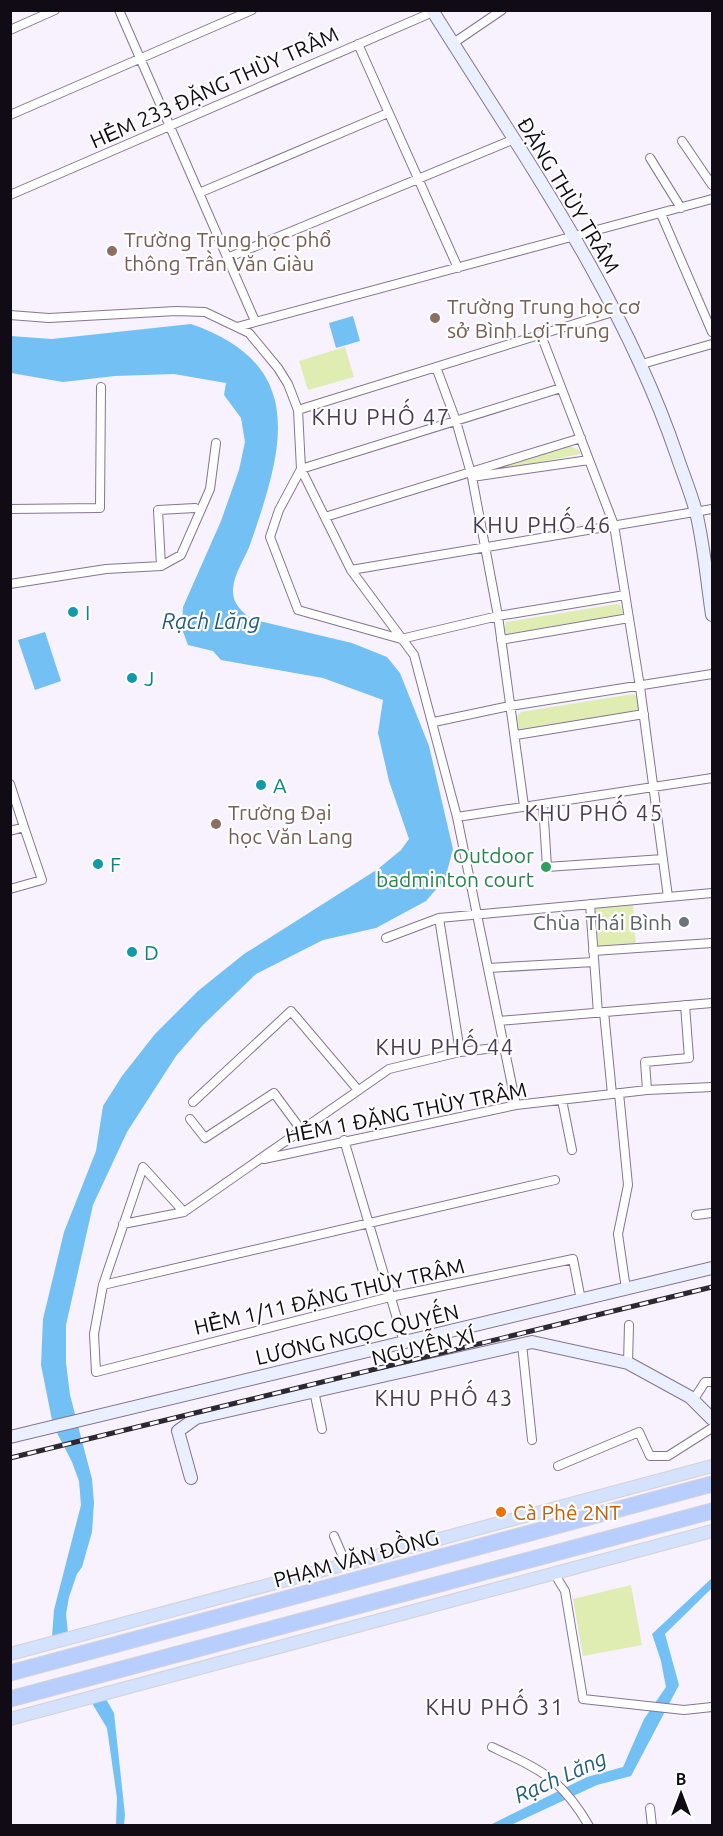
<svg xmlns="http://www.w3.org/2000/svg" width="723" height="1836" viewBox="0 0 723 1836" font-family="Ubuntu,sans-serif">
  <style>
    .green { fill: #dfedb2 }
    .water { fill: #72c0f4 }
    .pier { fill: #f8f1fe }
    .lines { fill: none; stroke-linecap: round; stroke-linejoin: round }
    .street-casing { stroke: #857591; stroke-width: 10 }
    .secondary-casing { stroke: #857591; stroke-width: 14 }
    .primary-casing { stroke: #d4d3d5; stroke-width: 14 }
    .highway-casing { stroke: #d4d3d5; stroke-width: 17 }
    .street { stroke: #fff; stroke-width: 8 }
    .secondary { stroke: #eaf0ff; stroke-width: 12 }
    .primary { stroke: #d4e2fe; stroke-width: 12 }
    .highway { stroke: #b8cefe; stroke-width: 15 }
    .rail-casing { stroke: #2d2732; stroke-width: 5 }
    .rail { stroke: #fff; stroke-width: 3; stroke-dasharray: 9; stroke-linecap: butt }
    .education-dot { fill: #8d6e63; stroke: #fff; stroke-width: 2 }
    .culture-dot { fill: #0f9aa8; stroke: #fff; stroke-width: 2 }
    .leisure-dot { fill: #2e9e5b; stroke: #fff; stroke-width: 2 }
    .worship-dot { fill: #6b7280; stroke: #fff; stroke-width: 2 }
    .food-dot { fill: #e8710a; stroke: #fff; stroke-width: 2 }
    .labels { text-anchor: middle; dominant-baseline: central; stroke-width: 4.5; stroke-linejoin: round; paint-order: stroke }
    .street-label { font-size: 21px; fill: #110b15; stroke: #fff }
    .education-label { font-size: 21px; fill: #785e54; stroke: #fff; text-anchor: start }
    .culture-label { font-size: 21px; fill: #0d838f; stroke: #fff; text-anchor: start }
    .leisure-label { font-size: 21px; fill: #27864d; stroke: #fff; text-anchor: end }
    .worship-label { font-size: 21px; fill: #5b616d; stroke: #fff; text-anchor: end }
    .food-label { font-size: 21px; fill: #c56008; stroke: #fff; text-anchor: start }
    .neighbourhood-label { font-size: 22px; letter-spacing: 1.5px; fill: #4a3b55; stroke: #fff }
    .water-label { font-size: 22px; font-style: italic; fill: #235c7f; stroke: #fff }
  </style>
  <rect width="100%" height="100%" fill="#f8f1fe"/>
  <path class="green" d="M 345,347 L 354,377 L 308,390 L 299,361 Z
    M 570,446 L 580,451 L 580,454 L 500,470 L 499,468 Z
    M 617,604 L 621,606 L 623,613 L 620,615 L 507,634 L 504,631 L 506,622 Z
    M 633,694 L 638,697 L 640,708 L 637,712 L 522,730 L 517,728 L 516,717 L 521,712 Z
    M 633,902 L 636,948 L 593,950 L 591,906 Z
    M 631,1585 L 642,1645 L 583,1656 L 573,1599 Z"/>
  <path class="water" d="M 353,316 L 360,341 L 336,348 L 329,323 Z
    M 191,324 C 309,365 283,449 251,542 C 246,557 234,573 233,589 C 232,603 241,611 251,619 L 352,643 L 387,657 L 400,673 L 429,746 L 453,849 L 445,879 L 426,901 L 376,928 L 323,940 L 256,974 L 203,1025 L 176,1056 L 127,1132 L 93,1205 L 66,1325 L 66,1363 L 70,1395 L 92,1479 L 94,1503 L 92,1532 L 82,1567 L 77,1574 L 69,1597 L 66,1614 L 68,1633 L 114,1713 L 125,1815 L 124,1825 L 116,1825 L 117,1798 L 107,1728 L 52,1637 L 54,1610 L 81,1505 L 79,1481 L 72,1462 L 53,1425 L 41,1365 L 43,1319 L 64,1232 L 96,1151 L 103,1106 L 122,1076 L 155,1034 L 198,991 L 244,954 L 378,869 L 401,850 L 409,839 L 389,781 L 378,733 L 383,700 L 323,678 L 221,660 L 213,651 L 188,645 L 182,629 L 183,607 L 221,521 L 239,470 L 245,442 L 241,418 L 224,395 L 226,383 L 174,374 L 115,376 L 63,382 L 11,373 L 10,336 L 52,339 Z
    M 45,632 L 61,681 L 35,690 L 18,640 Z
    M 712,1578 L 712,1588 L 665,1634 L 679,1685 L 631,1776 L 597,1785 L 511,1825 L 488,1826 L 587,1777 L 623,1767 L 644,1719 L 666,1687 L 661,1661 L 652,1634 Z"/>
  <path class="pier" d="M 71,1633 L 109,1697 L 88,1702 L 50,1639 Z"/>
  <g class="lines">
    <defs>
      <path id="street" d="M 119,10 L 255,321
        M 10,30 L 55,10
        M 358,44 L 458,268
        M 452,44 L 502,10
        M 10,115 L 252,10
        M 682,141 L 712,185
        M 650,158 L 681,208
        M 199,193 L 388,113
        M 10,195 L 433,12
        M 661,214 L 712,332
        M 227,258 L 512,140
        M 10,315 L 49,318 L 176,311 L 205,312 L 249,333 L 278,368 L 288,384 L 298,410 L 301,469 L 351,570 L 414,655 L 457,817 L 516,1105
        M 237,327 L 712,199
        M 541,335 L 614,525 L 640,687 L 668,897
        M 642,364 L 712,344
        M 436,367 L 456,421 L 472,477 L 498,616 L 524,806
        M 298,410 L 616,311
        M 301,469 L 561,388
        M 301,469 L 279,510 L 270,537 L 298,610 L 401,639
        M 472,477 L 589,460
        M 10,509 L 100,508 L 101,387
        M 325,517 L 581,438
        M 161,566 L 158,510 L 195,508
        M 351,570 L 712,509
        M 10,584 L 106,569 L 161,566 L 181,555 L 210,489 L 216,443
        M 401,639 L 498,616 L 625,595
        M 501,640 L 629,618
        M 434,722 L 510,706 L 712,674
        M 516,735 L 644,714
        M 10,784 L 24,827
        M 543,804 L 547,867 L 663,859
        M 457,817 L 712,778
        M 10,831 L 24,827 L 42,880 L 10,889
        M 590,904 L 598,1013
        M 386,938 L 439,918 L 712,893
        M 593,951 L 712,943
        M 488,968 L 594,962
        M 604,1012 L 612,1094
        M 499,1021 L 712,1003
        M 460,1052 L 504,1047
        M 647,1090 L 645,1062 L 689,1058 L 685,1005
        M 619,1093 L 628,1185 L 618,1234 L 626,1289
        M 562,1100 L 572,1150
        M 193,1102 L 291,1011 L 358,1090
        M 190,1119 L 205,1138 L 274,1093 L 302,1131
        M 344,1140 L 404,1342
        M 264,1159 L 516,1105 L 647,1090 L 712,1087
        M 184,1212 L 143,1167 L 103,1285 L 94,1334 L 96,1372 L 390,1297 L 573,1259 L 581,1300
        M 696,1215 L 712,1213
        M 123,1224 L 184,1212 L 389,1069 L 460,1052 L 439,918
        M 103,1285 L 555,1180
        M 522,1344 L 532,1440
        M 628,1363 L 629,1325
        M 314,1391 L 322,1429
        M 694,1399 L 705,1382 L 712,1382
        M 558,1466 L 639,1432 L 650,1456 L 668,1456 L 712,1428
        M 334,1536 L 346,1564
        M 554,1573 L 565,1591 L 583,1699 L 684,1710 L 712,1707
        M 492,1747 C 541,1770 561,1778 589,1826
        M 650,1808 L 652,1826"/>
      <path id="secondary" d="M 432,10 C 522,154 622,294 677,456 C 683,474 691,493 696,512 C 704,545 707,581 712,615
        M 10,1437 L 712,1268
        M 191,1478 L 178,1431 L 196,1418 L 532,1342 L 628,1363 L 690,1397 L 712,1419"/>
      <path id="primary" d="M 10,1654 L 712,1466
        M 10,1719 L 712,1531"/>
      <path id="highway" d="M 10,1673 L 712,1484
        M 10,1699 L 712,1511"/>
    </defs>
    <use href="#street" class="street-casing"/>
    <use href="#secondary" class="secondary-casing"/>
    <use href="#primary" class="primary-casing"/>
    <use href="#highway" class="highway-casing"/>
    <use href="#street" class="street"/>
    <use href="#secondary" class="secondary"/>
    <use href="#primary" class="primary"/>
    <use href="#highway" class="highway"/>
    <defs>
      <path id="rail" d="M 10,1458 L 712,1287"/>
    </defs>
    <use href="#rail" class="rail-casing"/>
    <use href="#rail" class="rail"/>
  </g>
  <g class="education-dot">
    <circle cx="112" cy="251" r="6"/>
    <circle cx="435" cy="318" r="6"/>
    <circle cx="216" cy="824" r="6"/>
  </g>
  <g class="culture-dot">
    <circle cx="73" cy="612" r="6"/>
    <circle cx="132" cy="678" r="6"/>
    <circle cx="261" cy="785" r="6"/>
    <circle cx="98" cy="864" r="6"/>
    <circle cx="132" cy="952" r="6"/>
  </g>
  <circle class="leisure-dot" cx="546" cy="867" r="6"/>
  <circle class="worship-dot" cx="684" cy="922" r="6"/>
  <circle class="food-dot" cx="501" cy="1512" r="6"/>
  <g class="labels">
    <g class="street-label">
      <text transform="translate(214 87) rotate(-24)">HẺM 233 ĐẶNG THÙY TRÂM</text>
      <text transform="translate(569 195) rotate(59)">ĐẶNG THÙY TRÂM</text>
      <text transform="translate(406 1112) rotate(-11)">HẺM 1 ĐẶNG THÙY TRÂM</text>
      <text transform="translate(329 1296) rotate(-13)">HẺM 1/11 ĐẶNG THÙY TRÂM</text>
      <text transform="translate(357 1334) rotate(-13)">LƯƠNG NGỌC QUYẾN</text>
      <text transform="translate(423 1346) rotate(-13)">NGUYỄN XÍ</text>
      <text transform="translate(356 1558) rotate(-15)">PHẠM VĂN ĐỒNG</text>
    </g>
    <g class="education-label">
      <text x="124" y="239">Trường Trung học phổ<tspan x="124" dy="24">thông Trần Văn Giàu</tspan></text>
      <text x="447" y="306">Trường Trung học cơ<tspan x="447" dy="24">sở Bình Lợi Trung</tspan></text>
      <text x="228" y="812">Trường Đại<tspan x="228" dy="24">học Văn Lang</tspan></text>
    </g>
    <g class="culture-label">
      <text x="85" y="612">I</text>
      <text x="144" y="678">J</text>
      <text x="273" y="785">A</text>
      <text x="110" y="864">F</text>
      <text x="144" y="952">D</text>
    </g>
    <g class="leisure-label">
      <text x="534" y="855">Outdoor<tspan x="534" dy="24">badminton court</tspan></text>
    </g>
    <g class="worship-label">
      <text x="672" y="922">Chùa Thái Bình</text>
    </g>
    <g class="food-label">
      <text x="513" y="1512">Cà Phê 2NT</text>
    </g>
    <g class="neighbourhood-label">
      <text x="381" y="416">KHU PHỐ 47</text>
      <text x="542" y="524">KHU PHỐ 46</text>
      <text x="594" y="812">KHU PHỐ 45</text>
      <text x="445" y="1046">KHU PHỐ 44</text>
      <text x="444" y="1397">KHU PHỐ 43</text>
      <text x="495" y="1706">KHU PHỐ 31</text>
    </g>
    <g class="water-label">
      <text x="211" y="620">Rạch Lăng</text>
      <text transform="translate(560 1776) rotate(-24)">Rạch Lăng</text>
    </g>
  </g>
  <rect width="723" height="1836" fill="none" stroke="#110b15" stroke-width="24"/>
  <g transform="translate(681 1794)" stroke="#ffffff" stroke-width="4.5" paint-order="stroke">
  <path d="M0-4.5L10 22L0 15L-10 22Z" fill="#110b15"/>
  <text y="-9" font-size="16" font-weight="bold" text-anchor="middle" fill="#110b15">B</text>
  </g>
</svg>
